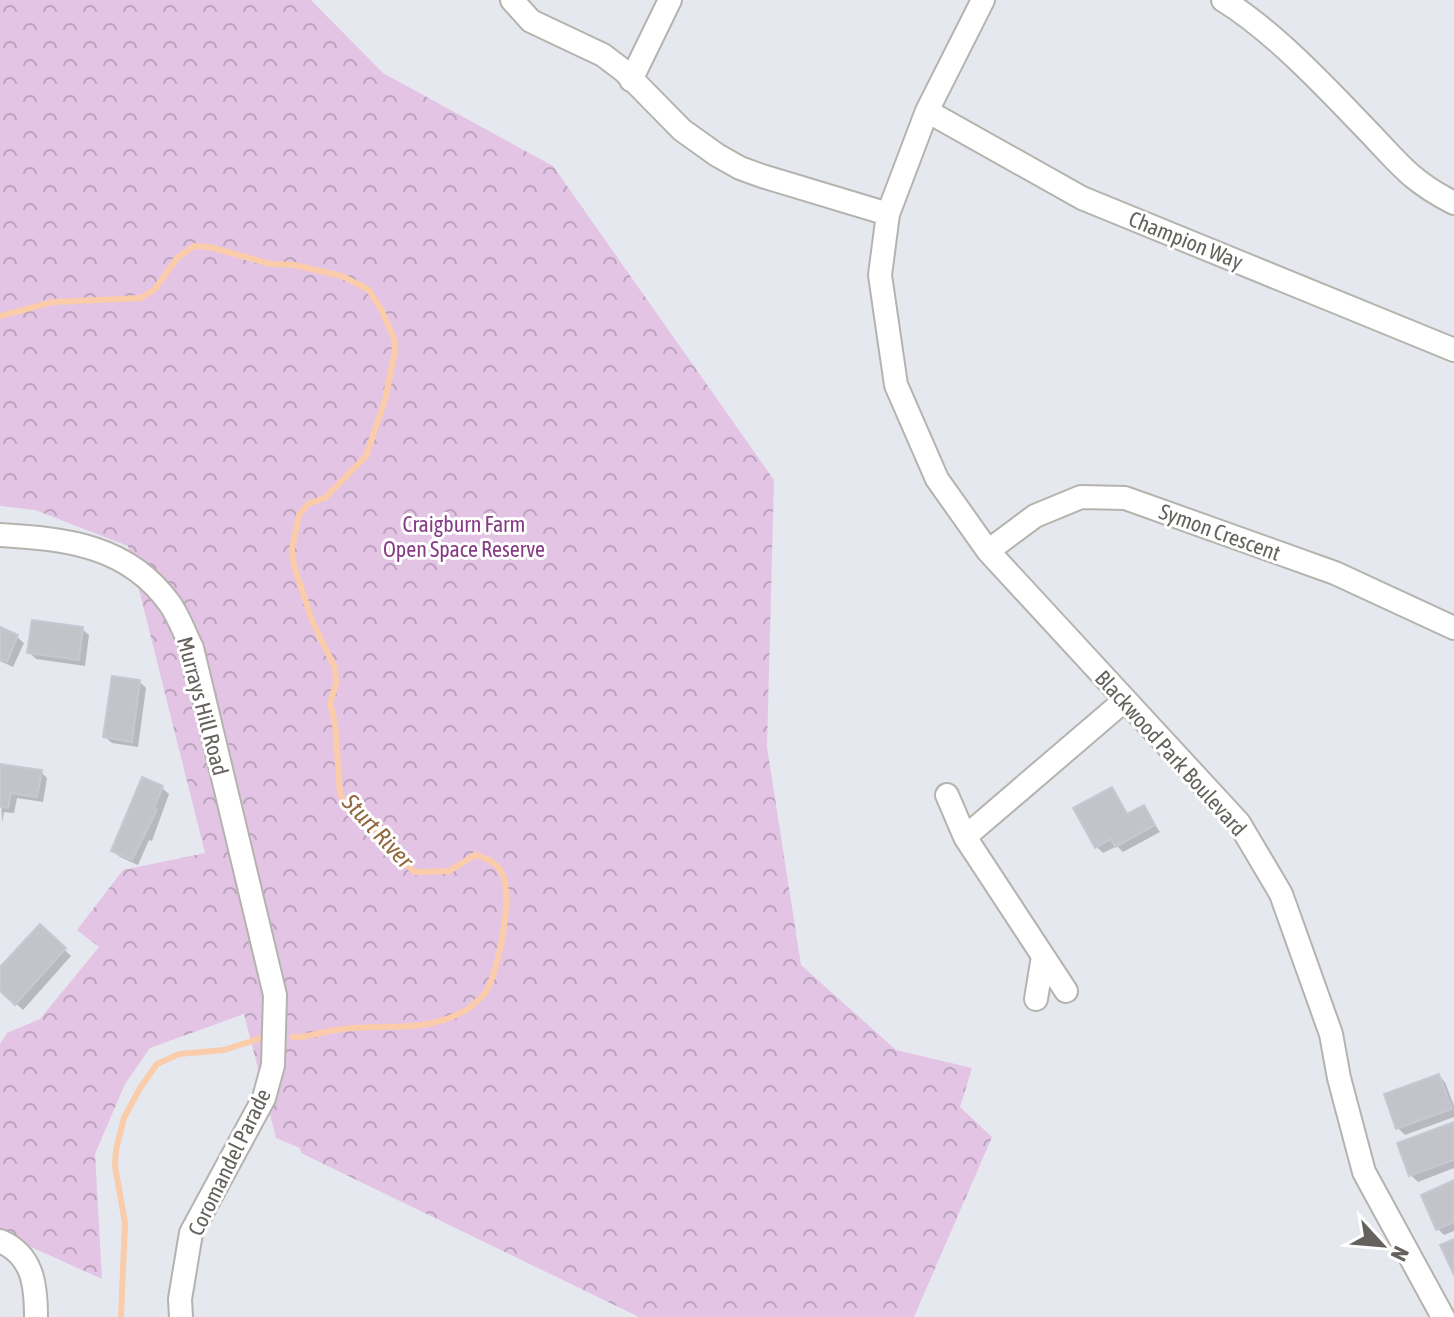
<svg xmlns="http://www.w3.org/2000/svg" width="1454" height="1317" viewBox="0 0 1454 1317" font-family="'Asap Condensed',sans-serif">
  <style>
    .forest { fill: url(#forest-crowns) }
    .shadow { fill: #0003 }
    .lines { fill: none; stroke-linecap: round; stroke-linejoin: round }
    .stream { stroke: #faccaa; stroke-width: 6 }
    .building { fill: #c2c4ca; stroke: #c4c9d3; stroke-width: 2 }
    .street-casing { stroke: #b5b3ae; stroke-width: 26 }
    .street { stroke: #fff; stroke-width: 22 }
    .labels { text-anchor: middle; dominant-baseline: central; stroke-width: 6; stroke-linejoin: round; paint-order: stroke }
    .street-label { font-size: 22px; fill: #65625d; stroke: #fff }
    .park-label { font-size: 22px; fill: #863b84; stroke: #fff }
    .water-label { font-size: 24px; font-style: italic; fill: #92683e; stroke: #fff }
  </style>
  <defs>
    <pattern id="forest-crowns" width="20" height="18" patternUnits="userSpaceOnUse" patternTransform="scale(2)"><rect width="20" height="18" fill="#e4c4e5"/><path d="M2 6a3 3 0 1 1 6 0M12 15a3 3 0 1 1 6 0" fill="none" stroke="#bca3bd"/></pattern>
  </defs>
  <rect width="100%" height="100%" fill="#e6e8ef"/>
  <path class="forest" d="M 0,0 L 311,0 L 383,73 L 553,166 L 774,480 L 767,747 L 801,965 L 896,1050 L 972,1068 L 960,1107 L 992,1137 L 914,1317 L 639,1317 L 301,1153 L 300,1148 L 276,1138 L 244,1014 L 150,1048 L 125,1084 L 95,1154 L 102,1279 L 0,1233 L 0,1044 L 7,1033 L 40,1019 L 99,947 L 77,930 L 123,870 L 205,853 L 128,546 L 35,510 L 0,506 Z"/>
  <path class="shadow" d="M 0,629 L 17,637 L 24,643 L 13,667 L 0,661 Z
    M 82,629 L 89,635 L 85,666 L 36,659 L 29,652 Z
    M 139,681 L 146,688 L 138,747 L 112,743 L 105,737 Z
    M 0,766 L 41,772 L 47,778 L 43,802 L 17,798 L 14,813 L 4,812 L 2,823 Z
    M 162,788 L 169,794 L 152,841 L 149,840 L 138,865 L 120,857 L 113,851 Z
    M 1112,789 L 1129,816 L 1143,808 L 1160,832 L 1123,852 L 1117,846 L 1103,853 L 1097,847 Z
    M 40,926 L 71,956 L 23,1010 L 0,989 L 0,970 Z
    M 1439,1076 L 1445,1082 L 1454,1106 L 1454,1117 L 1405,1135 L 1398,1128 Z
    M 1454,1124 L 1454,1168 L 1418,1182 L 1411,1175 L 1400,1144 Z
    M 1454,1183 L 1454,1231 L 1444,1235 L 1438,1229 Z"/>
  <g class="lines">
    <path class="stream" d="M 0,316 L 53,302 L 141,298 L 155,289 L 177,258 L 194,246 L 209,247 L 271,264 L 294,265 L 342,276 L 369,290 L 382,311 L 394,339 L 395,351 L 385,400 L 366,456 L 325,498 L 308,504 L 299,515 L 292,549 L 294,566 L 313,623 L 335,668 L 336,684 L 330,703 L 335,723 L 340,794 L 350,810 L 376,831 L 414,872 L 449,871 L 475,855 C 485,857 495,862 501,871 C 514,894 499,970 486,992 C 481,999 474,1004 468,1009 C 422,1036 383,1022 335,1030 C 321,1032 307,1038 293,1037
      M 121,1317 L 125,1223 L 115,1166 L 116,1150 L 124,1118 L 140,1088 L 157,1064 L 179,1054 L 224,1050 L 261,1038"/>
  </g>
  <path class="building" d="M 32,620 L 83,627 L 79,660 L 27,653 Z
    M 0,627 L 18,635 L 7,662 L 0,659 Z
    M 112,676 L 140,680 L 132,742 L 103,737 Z
    M 0,764 L 42,770 L 37,797 L 11,793 L 8,808 L 0,807 Z
    M 142,777 L 163,786 L 154,808 L 157,810 L 132,860 L 111,851 Z
    M 1112,787 L 1127,814 L 1144,805 L 1155,825 L 1115,847 L 1111,839 L 1095,848 L 1073,808 Z
    M 40,924 L 66,948 L 15,1005 L 0,991 L 0,967 Z
    M 1439,1074 L 1452,1109 L 1396,1129 L 1384,1094 Z
    M 1454,1122 L 1454,1160 L 1409,1176 L 1397,1143 Z
    M 1454,1180 L 1454,1222 L 1436,1230 L 1421,1195 Z
    M 1454,1239 L 1454,1275 L 1440,1245 Z"/>
  <g class="lines">
    <defs>
      <path id="street" d="M 512,0 L 531,21 L 603,55 L 624,71 L 682,130 L 717,155 L 740,168 L 762,176 L 888,214
        M 983,0 L 927,111 L 888,214 L 880,275 L 896,385 L 937,479 L 988,551 L 1239,823 L 1281,894 L 1331,1034 L 1339,1078 L 1364,1172 L 1443,1317
        M 1223,0 C 1272,30 1325,86 1365,128 C 1398,162 1410,181 1454,203
        M 631,80 L 670,0
        M 927,111 L 1082,198 L 1454,350
        M 0,535 C 66,539 128,545 170,604 C 179,617 185,634 192,648 L 275,995 L 273,1065 L 264,1098 L 191,1233 L 180,1299 L 181,1317
        M 988,551 L 1035,516 L 1081,497 L 1125,498 L 1335,573 L 1454,628
        M 947,795 L 965,837
        M 1066,991 L 965,837 L 1125,700
        M 1036,999 L 1043,956
        M 0,1241 C 33,1255 36,1285 36,1317"/>
    </defs>
    <use href="#street" class="street-casing"/>
    <use href="#street" class="street"/>
  </g>
  <g class="labels">
    <g class="street-label">
      <text transform="translate(1186 240) rotate(22)">Champion Way</text>
      <text transform="translate(1220 532) rotate(20)">Symon Crescent</text>
      <text transform="translate(203 706) rotate(75)">Murrays Hill Road</text>
      <text transform="translate(1171 753) rotate(48)">Blackwood Park Boulevard</text>
      <text transform="translate(229 1162) rotate(-64)">Coromandel Parade</text>
    </g>
    <g class="park-label">
      <text x="464" y="524">Craigburn Farm<tspan x="464" dy="25">Open Space Reserve</tspan></text>
    </g>
    <g class="water-label">
      <text transform="translate(378 831) rotate(47)">Sturt River</text>
    </g>
  </g>
  <g transform="translate(1382 1245) rotate(116)" stroke="#ffffff" stroke-width="6" paint-order="stroke">
  <path d="M0-6L14 30L0 20L-14 30Z" fill="#65625d"/>
  <text y="-12" font-size="22" font-weight="bold" text-anchor="middle" fill="#65625d">N</text>
  </g>
</svg>
